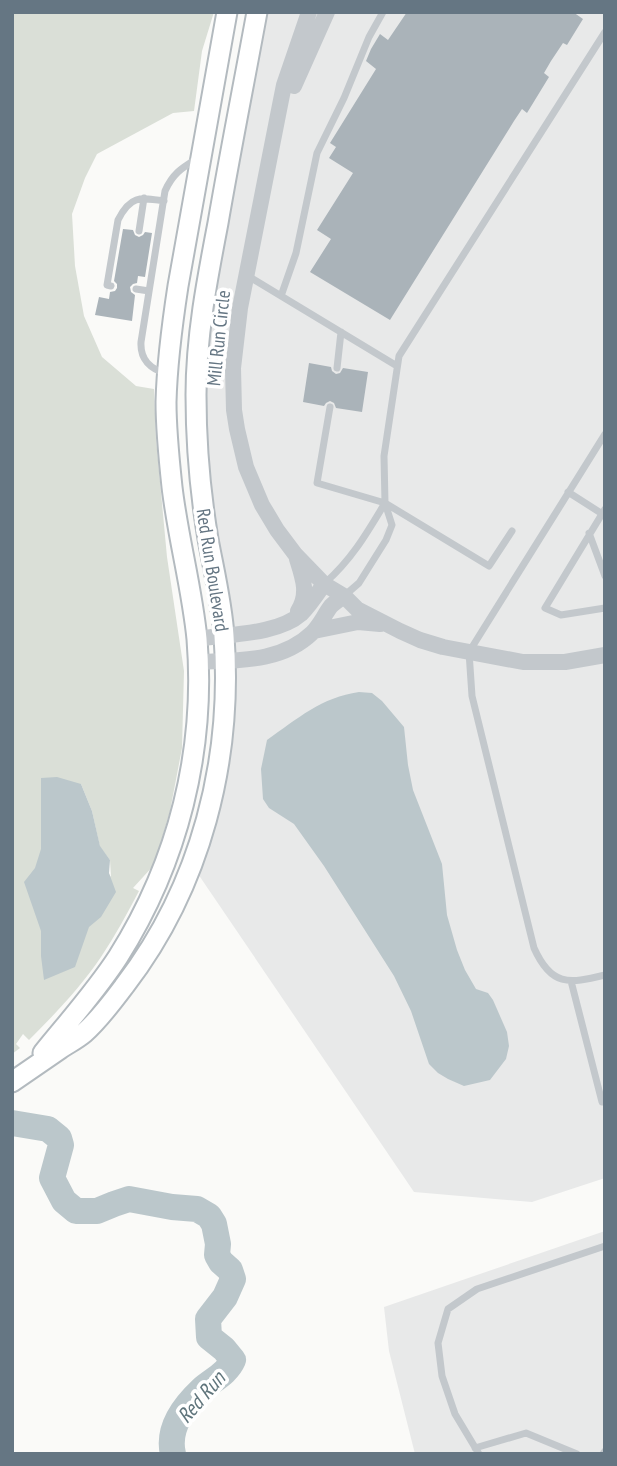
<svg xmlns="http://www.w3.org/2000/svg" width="617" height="1466" viewBox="0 0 617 1466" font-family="'PT Sans Narrow',sans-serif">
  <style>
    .built { fill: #e8e9e9 }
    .green { fill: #dadfd7; fill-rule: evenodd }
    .water { fill: #bbc7cb }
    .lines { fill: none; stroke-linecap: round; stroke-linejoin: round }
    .river { stroke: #bbc7cb; stroke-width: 26 }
    .building { fill: #aab3b9 }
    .secondary-casing { stroke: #b3babf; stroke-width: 23 }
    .service { stroke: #c3c8cc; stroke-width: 7 }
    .tertiary { stroke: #c3c8cc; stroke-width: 16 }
    .secondary { stroke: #fff; stroke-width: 19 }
    .labels { text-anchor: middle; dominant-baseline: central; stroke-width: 7; stroke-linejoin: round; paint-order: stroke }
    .street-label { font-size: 19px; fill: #657683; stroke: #fff }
    .water-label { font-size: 21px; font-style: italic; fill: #60757c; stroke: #fff }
  </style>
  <rect width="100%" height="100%" fill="#fafaf8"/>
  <path class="built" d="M 262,12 L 605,12 L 605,1178 L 532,1202 L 414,1192 L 196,871 L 228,745 L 202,445 L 206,329 Z
    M 605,1231 L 605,1454 L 415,1454 L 389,1351 L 384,1307 Z"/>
  <path class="green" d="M 12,12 L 214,12 L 202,51 L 194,111 L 173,113 L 97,154 L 85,178 L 72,214 L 75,266 L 84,316 L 102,357 L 136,386 L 154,389 L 156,439 L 167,557 L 184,671 L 182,748 L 170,811 L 154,865 L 133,888 L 139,891 C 127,914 115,936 101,957 C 80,988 55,1014 29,1040 L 23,1034 L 16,1044 L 20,1048 L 12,1054 ZM 81,784 L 92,811 L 100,847 L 110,860 L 111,877 L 64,816 Z"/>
  <path class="water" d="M 359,692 L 372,693 L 382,701 L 404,727 L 408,765 L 413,790 L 442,864 L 447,915 L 457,950 L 465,970 L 476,989 L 488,993 L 493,1000 L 507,1032 L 509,1046 L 506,1059 L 490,1080 L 464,1086 L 448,1079 L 438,1073 L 429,1064 L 411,1011 L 394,976 L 324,866 L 294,824 L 269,808 L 263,799 L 261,769 L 267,740 C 297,719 322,697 359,692 Z
    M 57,777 L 81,784 L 92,811 L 100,846 L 110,860 L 109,873 L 116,892 L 101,917 L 89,927 L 75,967 L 44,980 L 41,956 L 41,931 L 24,882 L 35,868 L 41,849 L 41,778 Z"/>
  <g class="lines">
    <path class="river" d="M 12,1123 L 48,1129 L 59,1138 L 61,1145 L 52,1178 L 64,1201 L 76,1211 L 97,1211 L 114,1204 L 129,1199 L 172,1207 L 197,1209 L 209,1216 L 214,1224 L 218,1244 L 217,1255 L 221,1262 L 230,1270 L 233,1279 L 225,1297 L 208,1319 L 209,1337 L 224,1349 L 233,1360 C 227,1374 212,1380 201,1390 C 184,1406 167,1429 173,1454"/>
  </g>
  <path class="building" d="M 407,12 L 573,12 L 583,19 L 567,45 L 563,43 L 551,61 L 544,73 L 549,77 L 527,113 L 522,109 L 514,121 L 390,320 L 310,272 L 331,239 L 317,230 L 353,173 L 329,158 L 336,147 L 330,143 L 376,69 L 366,61 L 371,49 L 380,34 L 388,40 Z
    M 123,229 L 133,230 L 135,235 L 139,237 L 143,235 L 145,232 L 152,233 L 145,277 L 138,276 L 137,283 L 133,284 L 130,287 L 131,292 L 135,295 L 132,321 L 95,315 L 99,297 L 109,299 L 110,292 L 115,291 L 117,288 L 117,284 L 114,281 Z
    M 309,363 L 331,367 L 332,371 L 336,374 L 340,373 L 343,368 L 368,372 L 362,412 L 336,408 L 334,403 L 330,401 L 326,403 L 324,406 L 303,402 Z"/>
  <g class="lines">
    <defs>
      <path id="secondary" d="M 43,1053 C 68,1022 96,991 118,957 C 178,862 206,751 197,639 C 192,588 178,538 172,487 C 169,459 166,431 166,402 C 167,364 172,325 178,286 L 227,12
        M 12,1082 C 28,1071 44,1060 60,1049 C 67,1044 77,1039 84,1033 C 99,1020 113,1001 125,985 C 201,886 233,760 224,636 C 222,604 214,571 208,539 C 200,491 196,444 196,395 C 196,337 207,280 218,223 C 230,153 244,83 257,12"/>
    </defs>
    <use href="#secondary" class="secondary-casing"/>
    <path class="service" d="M 139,231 L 144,198
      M 248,276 L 397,366
      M 111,286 L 107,285 L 118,220 C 130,196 139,197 164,201
      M 136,289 L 149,291
      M 281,296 L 296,253 L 317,153 L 344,98 L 369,37 L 383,12
      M 337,368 L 341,332
      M 167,374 C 150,369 140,360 141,342 L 165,191 C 173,173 182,168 198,158
      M 330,407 L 317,483 L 385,503 L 489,566 L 512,531
      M 605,434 L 469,652 L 472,696 L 534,948 C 551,986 568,984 605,975
      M 568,492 L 604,515
      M 605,509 L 545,608 L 561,615 L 605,608
      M 589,533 L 605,576
      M 325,583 C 352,559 367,533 385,503
      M 344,596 L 359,583 L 386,540 L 392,525 L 385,503 L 384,456 L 399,356 L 605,32
      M 571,981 L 602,1102
      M 475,1448 L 526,1433 L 577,1454
      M 479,1454 L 455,1414 L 442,1376 L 438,1343 L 448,1309 L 477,1289 L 605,1246
      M 603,1454 L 605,1451"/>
    <path class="tertiary" d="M 309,12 L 284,85 L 280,105 L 240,308 L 233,368 L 234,410 L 237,429 L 246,467 L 262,505 L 277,530 L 295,554 L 324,584 L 344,596 L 357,609 L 400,631 L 420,640 L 443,647 L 523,662 L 565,662 L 605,655
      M 294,86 L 327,12
      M 297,559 C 303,578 309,594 298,611
      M 314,631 L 358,622 L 380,624
      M 197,639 C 227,634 277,635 301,614 C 310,605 317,594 324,584
      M 197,662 C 237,660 281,663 312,633 C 321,624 324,615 331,606 C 335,602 340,599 344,596"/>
    <use href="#secondary" class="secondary"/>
  </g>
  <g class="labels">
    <g class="street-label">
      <text transform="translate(218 338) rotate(-84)">Mill Run Circle</text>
      <text transform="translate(213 570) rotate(81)">Red Run Boulevard</text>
    </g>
    <g class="water-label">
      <text transform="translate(201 1397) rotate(-49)">Red Run</text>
    </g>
  </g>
  <rect width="617" height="1466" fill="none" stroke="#657683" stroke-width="28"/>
</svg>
